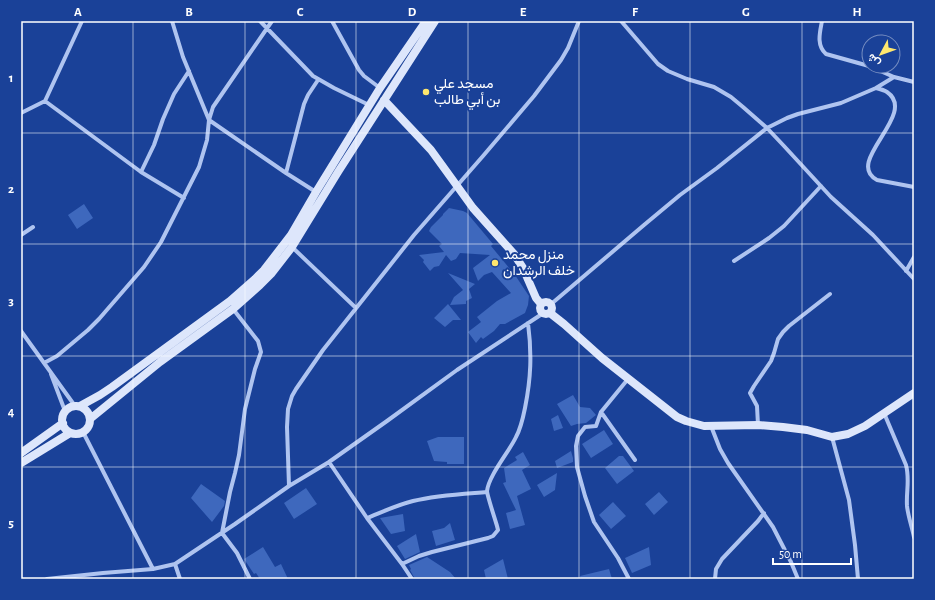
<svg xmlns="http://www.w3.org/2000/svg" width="935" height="600" viewBox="0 0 935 600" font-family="'Alegreya Sans',Vazirmatn,sans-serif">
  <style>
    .building { fill: #3e68bd }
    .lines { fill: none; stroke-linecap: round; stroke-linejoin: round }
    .street { stroke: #afc4f0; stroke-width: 4 }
    .secondary { stroke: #dde6fb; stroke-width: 8 }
    .grid { fill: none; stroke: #fff; stroke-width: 1; stroke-opacity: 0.55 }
    .poi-dot { fill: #ffe76e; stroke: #1a4198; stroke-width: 1.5 }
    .labels { text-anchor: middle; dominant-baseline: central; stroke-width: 4; stroke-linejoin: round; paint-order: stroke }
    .poi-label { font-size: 14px; fill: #fff; stroke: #1a4198; text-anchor: start }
    .neatline { fill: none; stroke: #fff; stroke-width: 1.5 }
    .grid-label { font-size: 13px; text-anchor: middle; font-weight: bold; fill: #fff }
  </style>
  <rect width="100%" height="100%" fill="#1a4198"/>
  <path class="building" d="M 84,204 L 93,218 L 77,229 L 68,215 Z
    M 449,208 L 463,211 L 467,213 L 493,244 L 491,246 L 515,275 L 529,296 L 528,305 L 525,313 L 505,324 L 500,324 L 494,331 L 483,339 L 481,337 L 476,343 L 468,332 L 481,322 L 477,317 L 497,301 L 511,293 L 492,272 L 484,275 L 478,281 L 473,268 L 490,255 L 460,253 L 456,259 L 451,261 L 446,255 L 439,266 L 434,267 L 430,271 L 423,262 L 424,260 L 419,255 L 444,252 L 439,246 L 442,244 L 429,231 L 431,227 L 443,215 L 443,214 Z
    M 448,273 L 475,284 L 469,289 L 472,298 L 466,301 L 466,304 L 450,305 L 454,297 L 463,290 Z
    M 448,304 L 461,320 L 453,320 L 445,327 L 434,318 Z
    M 573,395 L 580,407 L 590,408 L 596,415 L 586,423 L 577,424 L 571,426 L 557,404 Z
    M 558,415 L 563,428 L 554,431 L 551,419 Z
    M 604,430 L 613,444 L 591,458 L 582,444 Z
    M 438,437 L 464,437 L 464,464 L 447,464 L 447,462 L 434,461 L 427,441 Z
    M 571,451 L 573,458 L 573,462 L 557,468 L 555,461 Z
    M 523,452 L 530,465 L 522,470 L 531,489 L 517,496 L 525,525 L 510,529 L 506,513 L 516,510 L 503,483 L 506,482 L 504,468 L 517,460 L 515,457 Z
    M 619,456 L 623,456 L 634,471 L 617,484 L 605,468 Z
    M 557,473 L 555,490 L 544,497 L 537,485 Z
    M 201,484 L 225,501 L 224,506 L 212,522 L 191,498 Z
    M 306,488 L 317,504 L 294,519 L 284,503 Z
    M 659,492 L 668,502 L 654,515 L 645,504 Z
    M 613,502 L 626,516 L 611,529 L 599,515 Z
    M 403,514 L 405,531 L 391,534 L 380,518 Z
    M 450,523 L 455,540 L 436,546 L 432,531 L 444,528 Z
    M 416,534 L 420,552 L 405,559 L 397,546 Z
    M 263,547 L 275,567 L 281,564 L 288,579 L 260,579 L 256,573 L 254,574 L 244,559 Z
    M 649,547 L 651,565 L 632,573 L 625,558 Z
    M 427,557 L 450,572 L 456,579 L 415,579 L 410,570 L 411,569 L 409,565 Z
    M 503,559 L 508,579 L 486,579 L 484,570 Z
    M 609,569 L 612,579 L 581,579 L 580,576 Z"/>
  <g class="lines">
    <path class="street" d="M 172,21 L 183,57 L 209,120 L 286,173 L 316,192
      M 260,21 L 313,76 L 334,88 L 369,105
      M 332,21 L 359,70 L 364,76 L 380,88
      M 621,21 L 658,64 L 668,71 L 687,79 L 714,87 L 731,97 L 743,107 L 767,128 L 784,146 L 831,197 L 873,235 L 914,279
      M 822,21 C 820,32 816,45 826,54 L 869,66
      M 869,66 L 894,77
      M 876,88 C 880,89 884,90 887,92 C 919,114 843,162 877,180 L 914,187
      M 45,101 L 82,21
      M 21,113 L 45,101 L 141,172 L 184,198
      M 141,172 L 154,145 L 163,119 L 174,94 L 189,71
      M 286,173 L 304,104 L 308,95 L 318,80
      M 21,235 L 33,227
      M 292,247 L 356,308
      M 734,261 L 769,238 L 784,226 L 821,186
      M 906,271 L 914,257
      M 550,305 L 644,225 L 680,195 L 717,168 L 767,128 L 787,118 L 798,114 L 841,103 L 876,88 L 894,77 L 914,82
      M 233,309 L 258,341 L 261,352 L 255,369 L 245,409 L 239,455 L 235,473 L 230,492 L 222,533 L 237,553 L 250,579
      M 21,331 L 75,406
      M 44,363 L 57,356 L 88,330 L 99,319 L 144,267 L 161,242 L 199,167 L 207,140 L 209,120 L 213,107 L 272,21
      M 51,374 L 65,411
      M 628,379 L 601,412 L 596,426 L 585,427 L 578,436 L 576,446 L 577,467 L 585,496 L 594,522 L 618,558 L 629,579
      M 601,412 L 635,460
      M 884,413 L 906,465 C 910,480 906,491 907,506 C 908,516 912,527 914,537
      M 758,425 L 757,406 L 750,393 L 754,386 L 771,361 L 774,353 L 778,339 L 783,332 L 789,326 L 830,294
      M 711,426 L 720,449 L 728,463 L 773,527 L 791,562 L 798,579
      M 83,432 L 153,569
      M 832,437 L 849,500 L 855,545 L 858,579
      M 329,462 L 367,518 L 402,564 L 412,579
      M 289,486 L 287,427 L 288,409 L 292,396 L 296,389 L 323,350 L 414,235 L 483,156 L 534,96 L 561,60 L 568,48 L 579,21
      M 367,518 C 382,512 397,505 413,501 C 437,495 462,494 487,492
      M 175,564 L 180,579
      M 402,564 L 419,556 L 432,552 L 488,538 L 493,536 L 498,530 L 497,526 C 495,519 487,495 487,491 C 489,475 509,452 516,437 C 521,428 523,418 525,408 C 531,378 532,354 528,323
      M 47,579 L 103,573 L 153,569 L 175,564 L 235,524 L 289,486 L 329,462 L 387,421 L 457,370 L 542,314
      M 715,579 L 716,569 L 722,559 L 758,521 L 764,513"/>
    <path class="secondary" d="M 384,100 L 431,150 L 473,208 L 514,254 L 523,268 L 536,298 L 541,304
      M540 308a6 6 0 1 1 12 0a6 6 0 1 1-12 0Z
      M 550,313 L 564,324 L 602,358 L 677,417 L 686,421 L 704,426 L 758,425 L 783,427 L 807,430 L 832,437 L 848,434 L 865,426 L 914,393
      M 80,406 L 100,395 L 112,387 L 230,301 L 255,279 L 264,270 L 291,235 L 316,192 L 380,88 L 426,21
      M62 420a14 14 0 1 1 28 0a14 14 0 1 1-28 0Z
      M 90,419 L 160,362 L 233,309 L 260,285 L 271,274 L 292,247 L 338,172 L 435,21
      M 21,453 L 63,423
      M 21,463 L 70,433"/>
  </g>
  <path class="grid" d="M 133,21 L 133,579M 245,21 L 245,579M 356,21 L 356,579M 468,21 L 468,579M 579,21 L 579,579M 690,21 L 690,579M 802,21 L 802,579M 21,133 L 914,133M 21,244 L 914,244M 21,356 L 914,356M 21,467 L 914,467"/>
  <g class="poi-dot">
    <circle cx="426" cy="92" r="4"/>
    <circle cx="495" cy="263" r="4"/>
  </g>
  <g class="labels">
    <g class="poi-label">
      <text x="434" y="84">مسجد علي<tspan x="434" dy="16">بن أبي طالب</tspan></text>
      <text x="503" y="255">منزل محمد<tspan x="503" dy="16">خلف الرشدان</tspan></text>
    </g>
  </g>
  <rect width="935" height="600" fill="none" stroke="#1a4198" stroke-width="44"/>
  <g transform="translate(881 54) rotate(229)"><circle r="19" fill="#1a4198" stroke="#768dc1"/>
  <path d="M0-3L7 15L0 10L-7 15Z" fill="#ffe76e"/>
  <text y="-6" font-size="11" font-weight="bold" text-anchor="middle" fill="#ffffff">ش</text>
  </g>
  <path d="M773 558v6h78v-6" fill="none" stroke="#ffffff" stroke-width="2"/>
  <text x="779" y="558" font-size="12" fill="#ffffff" stroke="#1a4198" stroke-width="3" paint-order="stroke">50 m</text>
  <rect x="22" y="22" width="891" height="556" class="neatline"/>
  <g class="grid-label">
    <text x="78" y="16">A</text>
    <text x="189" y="16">B</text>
    <text x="300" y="16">C</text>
    <text x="412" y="16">D</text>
    <text x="523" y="16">E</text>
    <text x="635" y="16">F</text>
    <text x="746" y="16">G</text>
    <text x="857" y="16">H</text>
    <text x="11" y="82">1</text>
    <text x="11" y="193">2</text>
    <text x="11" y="305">3</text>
    <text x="11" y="416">4</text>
    <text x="11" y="527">5</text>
  </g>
</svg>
